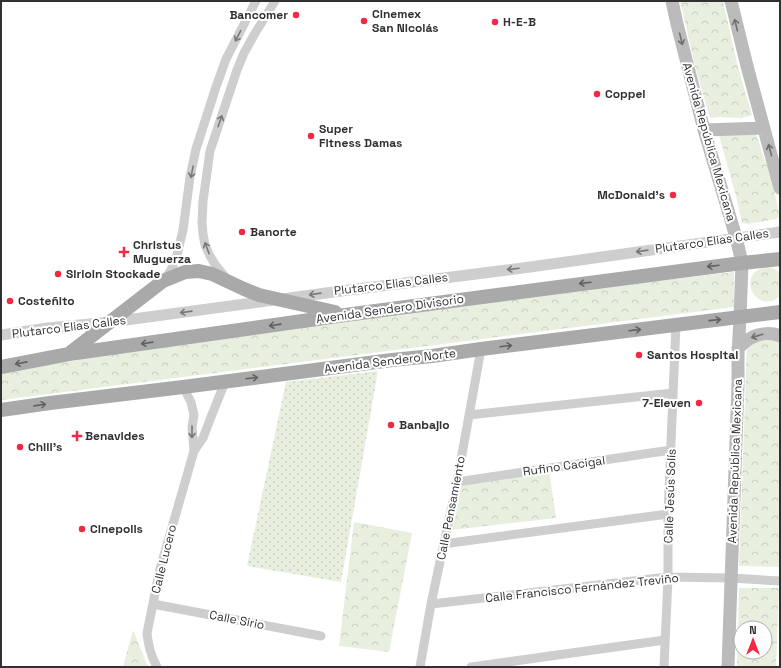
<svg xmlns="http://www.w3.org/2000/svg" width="781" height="668" viewBox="0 0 781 668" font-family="'Space Grotesk',sans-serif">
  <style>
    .grass { fill: url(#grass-dots) }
    .park { fill: url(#park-crowns); fill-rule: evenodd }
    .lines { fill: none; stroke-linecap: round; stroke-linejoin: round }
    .minor { stroke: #cecece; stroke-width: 9 }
    .tertiary { stroke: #cecece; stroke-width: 11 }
    .secondary { stroke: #bbb; stroke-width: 13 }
    .primary { stroke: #a9a9a9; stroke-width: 14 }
    .oneway { stroke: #6f6f6f }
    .oneway2 { stroke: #787878 }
    .oneway3 { stroke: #616161 }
    .poi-dot { fill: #f22945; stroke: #fff; stroke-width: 1.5 }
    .labels { text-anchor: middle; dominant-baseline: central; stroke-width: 4; stroke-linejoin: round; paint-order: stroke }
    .poi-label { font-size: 12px; font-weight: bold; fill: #313131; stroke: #fff; text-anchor: start }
    .street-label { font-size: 12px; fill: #313131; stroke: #fff }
  </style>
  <defs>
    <pattern id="grass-dots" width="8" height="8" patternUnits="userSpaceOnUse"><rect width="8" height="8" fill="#e8efdf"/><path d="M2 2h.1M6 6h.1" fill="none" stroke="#c7cdc0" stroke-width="1.8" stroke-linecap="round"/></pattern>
    <pattern id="park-crowns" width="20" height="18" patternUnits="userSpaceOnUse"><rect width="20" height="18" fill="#e8efdf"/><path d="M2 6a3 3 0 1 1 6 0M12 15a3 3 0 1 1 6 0" fill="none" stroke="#c7cdc0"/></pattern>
  </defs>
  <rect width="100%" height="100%" fill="#fff"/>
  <path class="grass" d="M 378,371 L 341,582 L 247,566 L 286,382 Z"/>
  <path class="park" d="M 680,1 L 723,1 L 738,67 L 752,115 L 742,118 L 718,117 L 710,118 L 696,70 Z
    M 754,133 L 757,137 L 764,158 L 771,176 L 779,212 L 779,217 L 776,219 L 748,224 L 742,223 L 736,196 L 719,135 Z
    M 767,267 L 773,268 L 780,273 L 780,296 C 756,317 734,272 767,267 Z
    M 734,272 L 734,307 L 1,400 L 1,373 L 186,342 L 396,312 Z
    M 757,338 L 780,341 L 780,567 L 739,566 L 747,345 Z
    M 549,470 L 556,518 L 451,530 L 460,480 Z
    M 354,522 L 412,533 L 389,652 L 339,646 Z
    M 739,588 L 779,588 L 776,667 L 737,667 ZM 741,628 L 765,628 L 765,652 L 741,652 Z
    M 133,630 L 148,667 L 123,667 Z"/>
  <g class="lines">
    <path class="minor" d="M 226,278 L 216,266 L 210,256 L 205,245 L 203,234 L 202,223 L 203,201 L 210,151 L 237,70 L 244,53 L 254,35 L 275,1
      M 165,279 L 171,270 L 177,255 L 183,230 L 190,177 L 196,149 L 216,87 L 226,59 L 256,1
      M 183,387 L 191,402 L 194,415 L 192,427 L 194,451
      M 469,415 L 673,393
      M 457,482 L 671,450
      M 443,544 L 668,514
      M 153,604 L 321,636
      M 431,604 L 668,577 L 731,578 L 780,581
      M 157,667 C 151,656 148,645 147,633 L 160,569 L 194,451 L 203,438 L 211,417 L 225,382
      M 420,667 L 431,604 L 457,482 L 481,349
      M 471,667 L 665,640
      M 664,667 L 668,577 L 668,514 L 676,324"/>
    <path class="tertiary" d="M 1,335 L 48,328 L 111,322 L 326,293 L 523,268 L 780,232"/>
    <path class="secondary" d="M 672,1 L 677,24 L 704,130 L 736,237 L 742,263 L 740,318 L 738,355 L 738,385 L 728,667
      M 731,1 L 747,66 L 780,188
      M 704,130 L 764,128
      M 738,348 C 742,345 746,340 751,338 C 759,333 772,332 780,336"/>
    <path class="primary" d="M 71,352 L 163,281 L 185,272 L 199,271 L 212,274 L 244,289 L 259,295 L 335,312
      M 1,367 L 69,354 L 345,315 L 742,263 L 780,259
      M 1,410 L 50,403 L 183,387 L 392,360 L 432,356 L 481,349 L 780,312"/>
  </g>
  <defs><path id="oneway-shaft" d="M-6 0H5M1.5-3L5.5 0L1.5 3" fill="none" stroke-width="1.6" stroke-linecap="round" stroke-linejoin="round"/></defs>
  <g class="oneway">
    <use href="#oneway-shaft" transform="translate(736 25) rotate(-104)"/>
    <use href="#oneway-shaft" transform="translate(681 39) rotate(76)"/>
    <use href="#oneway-shaft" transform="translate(770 150) rotate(-105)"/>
    <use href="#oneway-shaft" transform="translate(757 336) rotate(164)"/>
  </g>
  <g class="oneway2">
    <use href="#oneway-shaft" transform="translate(238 36) rotate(117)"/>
    <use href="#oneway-shaft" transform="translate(220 121) rotate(-71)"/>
    <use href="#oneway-shaft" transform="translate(192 172) rotate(101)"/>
    <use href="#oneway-shaft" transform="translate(207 248) rotate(-110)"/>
    <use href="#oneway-shaft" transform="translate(642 251) rotate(172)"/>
    <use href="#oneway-shaft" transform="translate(513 269) rotate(173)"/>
    <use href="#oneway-shaft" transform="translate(315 294) rotate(172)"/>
    <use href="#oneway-shaft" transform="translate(186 312) rotate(172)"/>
    <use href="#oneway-shaft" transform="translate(192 432) rotate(90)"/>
  </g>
  <g class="oneway3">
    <use href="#oneway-shaft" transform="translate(713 266) rotate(173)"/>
    <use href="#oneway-shaft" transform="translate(585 283) rotate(173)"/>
    <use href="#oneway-shaft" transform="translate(715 320) rotate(-6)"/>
    <use href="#oneway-shaft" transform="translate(275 325) rotate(172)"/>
    <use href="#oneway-shaft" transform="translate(635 330) rotate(-7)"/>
    <use href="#oneway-shaft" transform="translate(147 343) rotate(172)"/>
    <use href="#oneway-shaft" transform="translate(506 346) rotate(-7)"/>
    <use href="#oneway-shaft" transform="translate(21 363) rotate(169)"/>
    <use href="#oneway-shaft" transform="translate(252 378) rotate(-7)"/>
    <use href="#oneway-shaft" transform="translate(40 405) rotate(-8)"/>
  </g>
  <g class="poi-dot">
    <circle cx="296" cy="15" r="4"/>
    <circle cx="364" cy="21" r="4"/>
    <circle cx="495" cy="22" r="4"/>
    <circle cx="597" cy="94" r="4"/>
    <circle cx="311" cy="136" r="4"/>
    <circle cx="673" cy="195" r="4"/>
    <circle cx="242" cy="232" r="4"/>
    <path d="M122 246h4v4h4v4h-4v4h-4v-4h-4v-4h4z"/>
    <circle cx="58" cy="274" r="4"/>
    <circle cx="10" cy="301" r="4"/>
    <circle cx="639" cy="355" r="4"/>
    <circle cx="699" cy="403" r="4"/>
    <circle cx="391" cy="425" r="4"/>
    <path d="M75 430h4v4h4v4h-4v4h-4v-4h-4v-4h4z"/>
    <circle cx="20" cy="447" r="4"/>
    <circle cx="82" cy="529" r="4"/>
  </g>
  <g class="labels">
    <g class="poi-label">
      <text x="372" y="14">Cinemex<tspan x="372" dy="14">San Nicolás</tspan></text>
      <text x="288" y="15" text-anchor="end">Bancomer</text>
      <text x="503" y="22">H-E-B</text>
      <text x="605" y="94">Coppel</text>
      <text x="319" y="129">Super<tspan x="319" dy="14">Fitness Damas</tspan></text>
      <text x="665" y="195" text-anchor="end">McDonald's</text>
      <text x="250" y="232">Banorte</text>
      <text x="133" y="245">Christus<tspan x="133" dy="14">Muguerza</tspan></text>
      <text x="66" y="274">Sirloin Stockade</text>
      <text x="18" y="301">Costeñito</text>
      <text x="647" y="355">Santos Hospital</text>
      <text x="691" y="403" text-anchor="end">7-Eleven</text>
      <text x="399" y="425">Banbajio</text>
      <text x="85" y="436">Benavides</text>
      <text x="28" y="447">Chili's</text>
      <text x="90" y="529">Cinepolis</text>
    </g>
    <g class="street-label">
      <text transform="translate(709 142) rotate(74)">Avenida República Mexicana</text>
      <text transform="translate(712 241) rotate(-8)">Plutarco Elias Calles</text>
      <text transform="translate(391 284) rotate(-7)">Plutarco Elias Calles</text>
      <text transform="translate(390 309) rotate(-8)">Avenida Sendero Divisorio</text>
      <text transform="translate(69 327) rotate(-7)">Plutarco Elias Calles</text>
      <text transform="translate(390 361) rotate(-7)">Avenida Sendero Norte</text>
      <text transform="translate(735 461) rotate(-88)">Avenida República Mexicana</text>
      <text transform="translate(564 466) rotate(-8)">Rufino Cacigal</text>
      <text transform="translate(670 496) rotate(-88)">Calle Jesús Solís</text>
      <text transform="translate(451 508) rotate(-79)">Calle Pensamiento</text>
      <text transform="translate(164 559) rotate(-76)">Calle Lucero</text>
      <text transform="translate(582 588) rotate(-6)">Calle Francisco Fernández Treviño</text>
      <text transform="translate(237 620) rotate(11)">Calle Sirio</text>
    </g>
  </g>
  <rect width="781" height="668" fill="none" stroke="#313131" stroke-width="4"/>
  <g transform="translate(753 640)"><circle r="19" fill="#ffffff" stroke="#adadad"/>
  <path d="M0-3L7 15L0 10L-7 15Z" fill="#f22945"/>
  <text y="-6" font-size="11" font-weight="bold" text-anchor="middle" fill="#313131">N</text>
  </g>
</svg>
